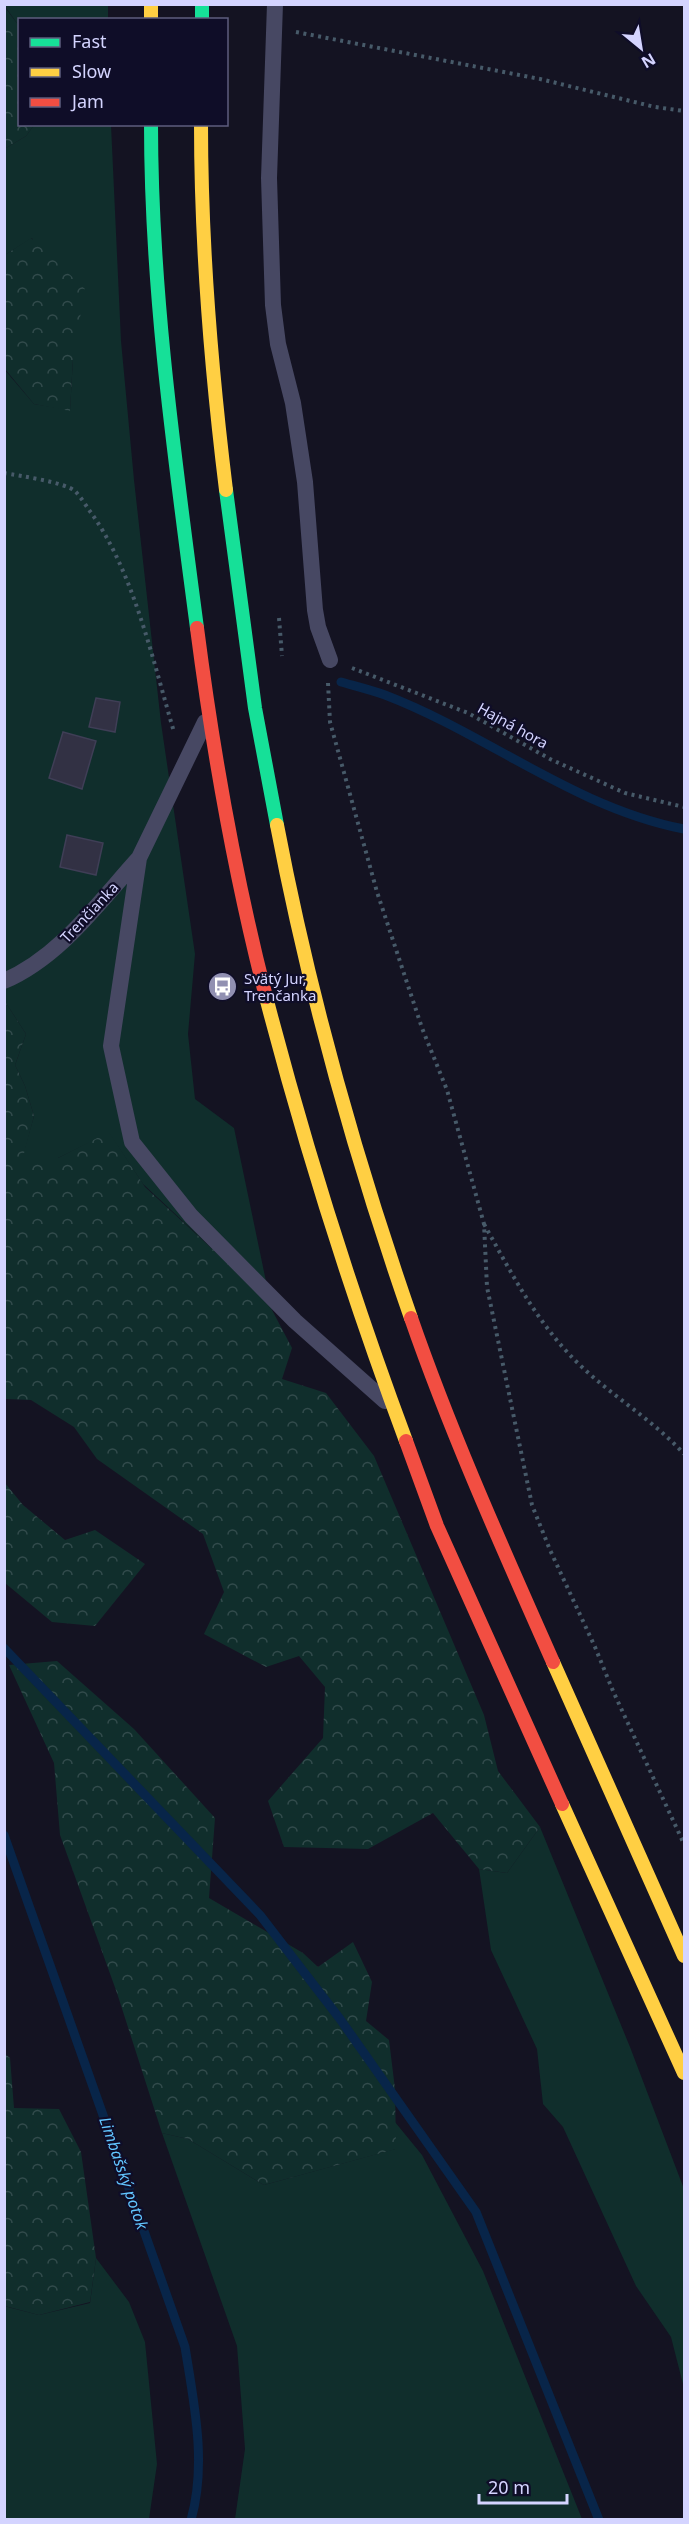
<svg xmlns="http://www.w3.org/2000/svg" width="689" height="2524" viewBox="0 0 689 2524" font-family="'Noto Sans',sans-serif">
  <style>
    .green { fill: #102e2c }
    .forest { fill: url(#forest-crowns) }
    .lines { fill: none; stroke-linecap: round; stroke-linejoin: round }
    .stream { stroke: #082549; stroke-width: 9 }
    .building { fill: #323144; stroke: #3f3e56; stroke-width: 1.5 }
    .path { stroke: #475a69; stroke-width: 4; stroke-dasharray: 3 4.5; stroke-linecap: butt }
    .lane { stroke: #474863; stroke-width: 16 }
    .fast { stroke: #16e098; stroke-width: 14 }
    .slow { stroke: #ffcf43; stroke-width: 14 }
    .jam { stroke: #f24e42; stroke-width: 14 }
    .labels { text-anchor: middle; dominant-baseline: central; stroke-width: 4.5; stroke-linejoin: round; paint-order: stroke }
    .street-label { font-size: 15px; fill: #d4d4ff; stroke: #0f0d28 }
    .poi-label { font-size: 15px; fill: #d4d4ff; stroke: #0f0d28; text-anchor: start }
    .water-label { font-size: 16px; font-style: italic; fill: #62c5ff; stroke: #0f0d28 }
  </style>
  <defs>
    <pattern id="forest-crowns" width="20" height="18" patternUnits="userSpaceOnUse" patternTransform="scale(1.5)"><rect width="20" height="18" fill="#102e2c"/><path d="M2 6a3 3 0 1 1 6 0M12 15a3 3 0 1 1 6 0" fill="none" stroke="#324b4c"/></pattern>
  </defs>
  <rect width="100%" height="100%" fill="#141322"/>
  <path class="green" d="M 4,5 L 108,5 L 108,19 L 20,20 L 19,26 Z
    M 34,125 L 111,125 L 121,341 L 134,480 L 161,723 L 195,954 L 188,1034 L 195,1099 L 234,1128 L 272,1310 L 247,1281 L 143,1184 L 109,1133 L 58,1158 L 22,1158 L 34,1116 L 25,1086 L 15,1065 L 26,1034 L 4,1000 L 4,369 L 34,404 L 70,410 L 73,358 L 32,238 L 5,255 L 5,147 L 6,148 L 26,136 Z
    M 540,1827 L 630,2047 L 684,2189 L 684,2388 L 671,2337 L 636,2286 L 563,2127 L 543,2104 L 537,2049 L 491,1950 L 479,1869 L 507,1873 Z
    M 395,2122 L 422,2155 L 483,2271 L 582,2519 L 235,2519 L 245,2449 L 237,2346 L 162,2133 L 188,2139 L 264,2185 L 395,2149 Z
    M 96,2258 L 129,2302 L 145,2342 L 157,2464 L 149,2519 L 5,2519 L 4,2306 L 39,2315 L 90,2303 Z"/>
  <path class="forest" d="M 4,6 L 19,26 L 20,124 L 34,125 L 26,136 L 6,148 Z
    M 31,238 L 85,289 L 73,358 L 70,411 L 34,404 L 5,369 L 5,255 Z
    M 4,1000 L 26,1034 L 15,1065 L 25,1086 L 34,1116 L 23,1157 L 58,1158 L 109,1132 L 145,1187 L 247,1281 L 272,1310 L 292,1348 L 282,1379 L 326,1393 L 374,1456 L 484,1715 L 498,1771 L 540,1827 L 507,1873 L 479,1869 L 433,1813 L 368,1849 L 284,1847 L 268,1801 L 323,1738 L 325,1687 L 299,1656 L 266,1667 L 204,1634 L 224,1592 L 203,1534 L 97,1459 L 74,1427 L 31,1400 L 5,1399 Z
    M 5,1483 L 23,1505 L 65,1540 L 95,1530 L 145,1564 L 95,1626 L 52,1622 L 5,1583 Z
    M 57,1661 L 134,1729 L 215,1818 L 209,1898 L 303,1953 L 318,1967 L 353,1942 L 372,1982 L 366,2021 L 389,2040 L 395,2089 L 396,2149 L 264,2185 L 188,2139 L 162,2133 L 117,1993 L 60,1835 L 54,1763 L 9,1665 Z
    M 4,2053 L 10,2058 L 14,2108 L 59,2109 L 81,2152 L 96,2258 L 90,2302 L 39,2315 L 5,2306 Z"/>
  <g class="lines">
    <path class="stream" d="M 341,682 C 355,686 371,690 385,695 C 487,734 575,808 684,829
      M 4,1648 L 260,1915 L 340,2019 L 476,2212 L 599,2520
      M 4,1835 L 185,2347 C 194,2403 207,2464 191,2520"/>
  </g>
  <path class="building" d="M 96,698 L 120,702 L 115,732 L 89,727 Z
    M 63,732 L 96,741 L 82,789 L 49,778 Z
    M 67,835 L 103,843 L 96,875 L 60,867 Z"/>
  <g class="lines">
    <path class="path" d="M 296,32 L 540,79 L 655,107 L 684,111
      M 4,473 C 20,476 64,482 75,491 C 80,496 85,504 89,510 C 133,569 153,661 174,732
      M 279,618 L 282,656
      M 352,668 L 468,713 L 550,759 L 625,793 L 684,807
      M 328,683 L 330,722 L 377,892 L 422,1028 L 447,1090 L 484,1224 L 487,1287 L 532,1505 L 550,1550 L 595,1647 L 613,1691 L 684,1844
      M 484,1224 C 513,1276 539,1327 583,1368 C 615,1398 654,1421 684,1454"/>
    <path class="lane" d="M 275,4 L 269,178 L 273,305 L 278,344 L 293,403 L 305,482 L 315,610 L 318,627 L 330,660
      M 205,722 L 139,858 L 111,1046 L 132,1142 L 191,1216 L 295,1321 L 385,1401
      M 4,981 C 60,957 99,902 139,858"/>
    <path class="fast" d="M 202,4 L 202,20
      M 151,124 C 151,293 175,460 197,628
      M 226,490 L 255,708 L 277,825"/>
    <path class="slow" d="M 151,4 L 151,20
      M 201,124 C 201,246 211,368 226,490
      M 277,825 C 309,993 355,1157 411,1318
      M 266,997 C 305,1147 352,1296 406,1441
      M 553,1662 L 684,1956
      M 562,1804 L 684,2073"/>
    <path class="jam" d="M 197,628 C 213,752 235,876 266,997
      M 411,1318 C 452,1436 503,1549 553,1662
      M 406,1441 L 437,1526 L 562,1804"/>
  </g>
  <defs>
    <symbol id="bus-disc" viewBox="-11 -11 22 22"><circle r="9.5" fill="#9190b2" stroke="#0f0d28"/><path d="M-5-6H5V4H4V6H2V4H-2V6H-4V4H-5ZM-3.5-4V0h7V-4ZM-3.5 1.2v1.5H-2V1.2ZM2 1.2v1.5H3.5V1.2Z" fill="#fff"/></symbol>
  </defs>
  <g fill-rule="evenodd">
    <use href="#bus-disc" x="206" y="970" width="33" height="33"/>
  </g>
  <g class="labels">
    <g class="street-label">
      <text transform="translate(513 725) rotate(29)">Hajná hora</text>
      <text transform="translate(89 912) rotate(-47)">Trenčianka</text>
    </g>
    <g class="poi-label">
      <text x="244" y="978">Svätý Jur,<tspan x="244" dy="17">Trenčanka</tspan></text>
    </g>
    <g class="water-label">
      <text transform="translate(124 2173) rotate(71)">Limbašský potok</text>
    </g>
  </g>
  <rect width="689" height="2524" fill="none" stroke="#d4d4ff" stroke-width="12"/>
  <rect x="18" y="18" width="210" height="108" fill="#0f0d28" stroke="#5e5d7e" stroke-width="1.5"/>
  <rect x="30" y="38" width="30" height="9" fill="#16e098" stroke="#5e5d7e" stroke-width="1.5"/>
  <text x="72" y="48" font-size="18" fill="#d4d4ff">Fast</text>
  <rect x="30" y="68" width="30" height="9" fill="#ffcf43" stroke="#5e5d7e" stroke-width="1.5"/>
  <text x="72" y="78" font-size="18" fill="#d4d4ff">Slow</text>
  <rect x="30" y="98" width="30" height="9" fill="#f24e42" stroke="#5e5d7e" stroke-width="1.5"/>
  <text x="72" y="108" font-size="18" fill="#d4d4ff">Jam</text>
  <g transform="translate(641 48) rotate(150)" stroke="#0f0d28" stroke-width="4.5" paint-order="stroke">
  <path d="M0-4.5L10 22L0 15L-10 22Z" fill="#d4d4ff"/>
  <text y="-9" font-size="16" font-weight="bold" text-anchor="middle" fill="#d4d4ff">N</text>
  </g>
  <path d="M479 2494v9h88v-9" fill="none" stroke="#d4d4ff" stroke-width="3"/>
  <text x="488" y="2494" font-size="18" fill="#d4d4ff" stroke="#0f0d28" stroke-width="4.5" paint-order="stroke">20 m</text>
</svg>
